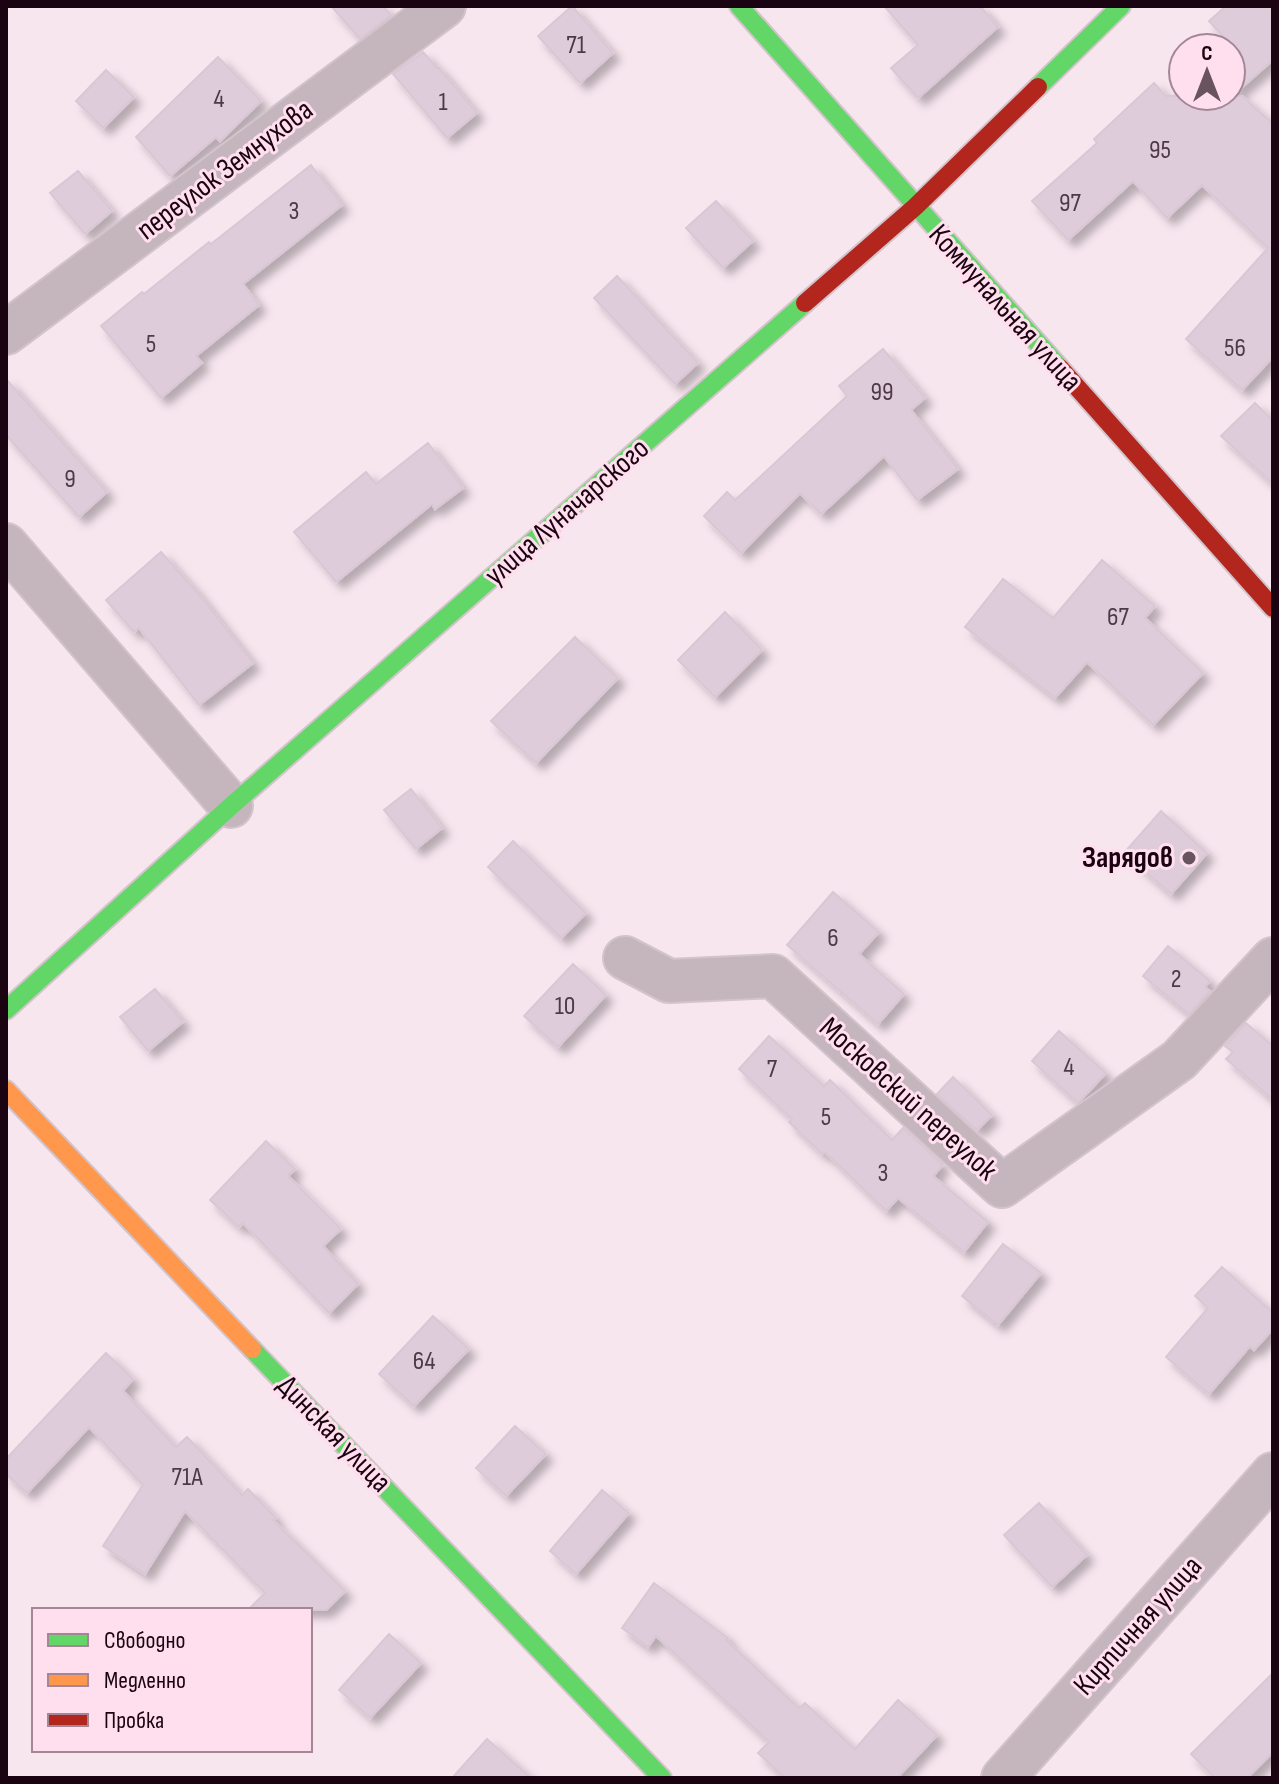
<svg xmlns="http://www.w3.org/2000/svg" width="1279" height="1784" viewBox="0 0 1279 1784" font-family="'Sofia Sans Condensed',sans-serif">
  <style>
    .building { fill: #dfccda; stroke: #dac7d5; stroke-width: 2; filter: url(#shadow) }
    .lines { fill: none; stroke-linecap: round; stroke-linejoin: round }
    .street-casing { stroke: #d3c4cb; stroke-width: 46 }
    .fast-casing { stroke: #d3c4cb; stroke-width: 22 }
    .slow-casing { stroke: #d3c4cb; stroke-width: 22 }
    .jam-casing { stroke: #d3c4cb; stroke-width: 22 }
    .street { stroke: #c5b6be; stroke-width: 42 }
    .fast { stroke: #63d668; stroke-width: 18 }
    .slow { stroke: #ff974d; stroke-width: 18 }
    .jam { stroke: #b3261e; stroke-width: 18 }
    .poi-dot { fill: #68535f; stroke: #ffdfee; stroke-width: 3 }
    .labels { text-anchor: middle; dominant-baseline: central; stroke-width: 6; stroke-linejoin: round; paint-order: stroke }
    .number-label { font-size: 26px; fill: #4f3946 }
    .street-label { font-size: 30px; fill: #1b0411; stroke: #ffdfee }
    .poi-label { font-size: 30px; font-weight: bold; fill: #1b0411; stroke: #ffdfee; text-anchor: end }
  </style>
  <defs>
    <filter id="shadow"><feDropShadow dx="7" dy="7" stdDeviation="4" flood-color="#0004"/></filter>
  </defs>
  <rect width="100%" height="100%" fill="#f8e6ef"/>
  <path class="building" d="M 331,6 L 383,6 L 391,15 L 360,39 Z
    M 572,6 L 613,53 L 580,83 L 538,36 Z
    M 884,6 L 980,6 L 998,27 L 918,98 L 891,68 L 918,45 Z
    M 1226,6 L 1273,6 L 1273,60 L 1232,96 L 1242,96 L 1273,124 L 1273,357 L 1242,390 L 1186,339 L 1268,248 L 1202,185 L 1167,218 L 1133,181 L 1068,240 L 1032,201 L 1097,143 L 1094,139 L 1154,83 L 1166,96 L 1231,96 L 1231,45 L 1209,21 Z
    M 423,52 L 437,68 L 438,67 L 477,113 L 447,138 L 393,74 Z
    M 218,57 L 261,101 L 220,141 L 216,137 L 170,176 L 136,137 Z
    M 106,70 L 134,97 L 103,128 L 76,101 Z
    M 311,165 L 342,205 L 243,284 L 259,305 L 196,356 L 202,363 L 161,398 L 101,326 L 142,292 L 144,294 L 209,242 L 211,244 Z
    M 78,171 L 112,211 L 85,234 L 50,193 Z
    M 716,201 L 753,241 L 723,268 L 686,228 Z
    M 617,276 L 698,363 L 675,384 L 594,298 Z
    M 883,349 L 925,398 L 911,410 L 958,469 L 917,500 L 884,456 L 821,514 L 800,493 L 741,553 L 704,516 L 727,492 L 735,500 L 847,396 L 839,386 Z
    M 6,379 L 107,492 L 79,517 L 6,435 Z
    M 1255,403 L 1273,421 L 1273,484 L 1221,436 Z
    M 428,443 L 463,488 L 435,509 L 432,504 L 336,582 L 294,532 L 366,472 L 376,484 Z
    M 161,552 L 197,592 L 253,663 L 199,705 L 139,628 L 134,632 L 106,600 Z
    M 1102,560 L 1155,606 L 1145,618 L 1203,673 L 1153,725 L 1087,662 L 1055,698 L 965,627 L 1003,579 L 1053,618 Z
    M 725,612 L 762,650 L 715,697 L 678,660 Z
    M 575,637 L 618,678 L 536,763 L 491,721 Z
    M 411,789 L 442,828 L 416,849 L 384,810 Z
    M 1161,811 L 1207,853 L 1171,894 L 1124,853 Z
    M 513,841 L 586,913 L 561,938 L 488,867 Z
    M 833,892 L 879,932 L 859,954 L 904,994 L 878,1024 L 787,945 Z
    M 1168,946 L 1210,981 L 1205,987 L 1210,991 L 1189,1014 L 1143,976 Z
    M 573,964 L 606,995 L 558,1047 L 524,1016 Z
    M 155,989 L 183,1022 L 148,1051 L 120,1017 Z
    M 1246,1023 L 1273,1046 L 1273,1100 L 1226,1059 L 1233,1052 L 1225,1046 Z
    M 1059,1031 L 1106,1073 L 1078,1103 L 1032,1061 Z
    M 769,1036 L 824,1086 L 830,1080 L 892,1140 L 903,1128 L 943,1165 L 933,1176 L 988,1222 L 964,1252 L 898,1198 L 886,1211 L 825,1152 L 822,1154 L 789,1122 L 792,1119 L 739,1069 Z
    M 953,1077 L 992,1115 L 977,1130 L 937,1094 Z
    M 266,1141 L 295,1169 L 288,1176 L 341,1229 L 323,1246 L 358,1284 L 329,1313 L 243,1223 L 239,1227 L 210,1200 Z
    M 1003,1244 L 1041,1273 L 998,1325 L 962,1296 Z
    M 1222,1267 L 1273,1313 L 1273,1329 L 1254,1350 L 1250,1346 L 1209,1394 L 1166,1357 L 1208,1308 L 1195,1296 Z
    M 433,1316 L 469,1349 L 414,1406 L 379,1374 Z
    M 106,1353 L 133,1379 L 123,1391 L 176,1447 L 187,1437 L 242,1495 L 248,1489 L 276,1518 L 273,1520 L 345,1591 L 326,1610 L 248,1610 L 265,1593 L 185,1511 L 145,1574 L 103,1546 L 143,1485 L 89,1427 L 27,1493 L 6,1474 L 6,1459 Z
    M 515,1426 L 546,1454 L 506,1496 L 476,1468 Z
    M 602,1490 L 629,1513 L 576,1574 L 550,1551 Z
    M 1039,1503 L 1087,1555 L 1052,1587 L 1004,1535 Z
    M 654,1583 L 728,1638 L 726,1640 L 799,1708 L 805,1703 L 855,1749 L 898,1700 L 937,1735 L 897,1778 L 785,1778 L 758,1753 L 769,1742 L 656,1636 L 648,1647 L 622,1628 Z
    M 389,1634 L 421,1663 L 370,1718 L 339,1690 Z
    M 1273,1673 L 1273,1752 L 1247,1778 L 1215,1778 L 1191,1754 Z
    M 487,1739 L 531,1778 L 452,1778 Z"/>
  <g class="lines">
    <defs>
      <path id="street" d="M 6,333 L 444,6
        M 6,545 L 231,806
        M 625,958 L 669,981 L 773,976 L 1002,1186 L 1179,1060 L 1273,959
        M 1003,1778 L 1273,1474"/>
      <path id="fast" d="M 739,6 L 1060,368
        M 1038,87 L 1121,6
        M 6,1010 L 231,806 L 805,303
        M 252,1349 L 662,1778"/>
      <path id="slow" d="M 6,1090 L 252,1349"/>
      <path id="jam" d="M 805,303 L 915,207 L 1038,87
        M 1060,368 L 1273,608"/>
    </defs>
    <use href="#street" class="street-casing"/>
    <use href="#fast" class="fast-casing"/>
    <use href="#slow" class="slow-casing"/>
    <use href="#jam" class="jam-casing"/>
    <use href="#street" class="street"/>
    <use href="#fast" class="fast"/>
    <use href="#slow" class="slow"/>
    <use href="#jam" class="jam"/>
  </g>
  <circle class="poi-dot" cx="1189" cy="858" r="8"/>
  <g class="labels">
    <g class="number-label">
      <text x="576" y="45">71</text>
      <text x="219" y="99">4</text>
      <text x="443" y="102">1</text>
      <text x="1160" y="150">95</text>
      <text x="1070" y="203">97</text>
      <text x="294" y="211">3</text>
      <text x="151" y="344">5</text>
      <text x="1235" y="348">56</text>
      <text x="882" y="392">99</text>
      <text x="70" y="479">9</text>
      <text x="1118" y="617">67</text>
      <text x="833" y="938">6</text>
      <text x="1176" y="979">2</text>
      <text x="565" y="1006">10</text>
      <text x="1069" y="1067">4</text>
      <text x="772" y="1069">7</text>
      <text x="826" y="1117">5</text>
      <text x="883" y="1173">3</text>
      <text x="424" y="1361">64</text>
      <text x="187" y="1477">71А</text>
    </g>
    <g class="street-label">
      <text transform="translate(225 170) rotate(-37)">переулок Земнухова</text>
      <text transform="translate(1005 308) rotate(48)">Коммунальная улица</text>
      <text transform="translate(567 512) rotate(-41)">улица Луначарского</text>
      <text transform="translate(908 1099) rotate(42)">Московский переулок</text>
      <text transform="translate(334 1434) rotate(46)">Динская улица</text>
      <text transform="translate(1138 1626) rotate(-48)">Кирпичная улица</text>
    </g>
    <g class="poi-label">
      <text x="1173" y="858">Зарядов</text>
    </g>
  </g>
  <rect width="1279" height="1784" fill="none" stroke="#1b0411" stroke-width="16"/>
  <rect x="32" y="1608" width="280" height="144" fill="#ffdfee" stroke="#a48796" stroke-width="2"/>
  <rect x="48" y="1634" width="40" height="12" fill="#63d668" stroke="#a48796" stroke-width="2"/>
  <text x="104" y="1648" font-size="24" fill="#1b0411">Свободно</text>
  <rect x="48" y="1674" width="40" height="12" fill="#ff974d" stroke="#a48796" stroke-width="2"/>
  <text x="104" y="1688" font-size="24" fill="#1b0411">Медленно</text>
  <rect x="48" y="1714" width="40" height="12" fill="#b3261e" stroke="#a48796" stroke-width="2"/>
  <text x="104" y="1728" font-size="24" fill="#1b0411">Пробка</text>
  <g transform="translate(1207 72)"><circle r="38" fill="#ffdfee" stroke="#a48796" stroke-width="2"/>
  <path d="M0-6L14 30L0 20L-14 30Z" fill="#68535f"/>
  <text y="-12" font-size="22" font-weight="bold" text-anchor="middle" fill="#1b0411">С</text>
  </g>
</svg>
